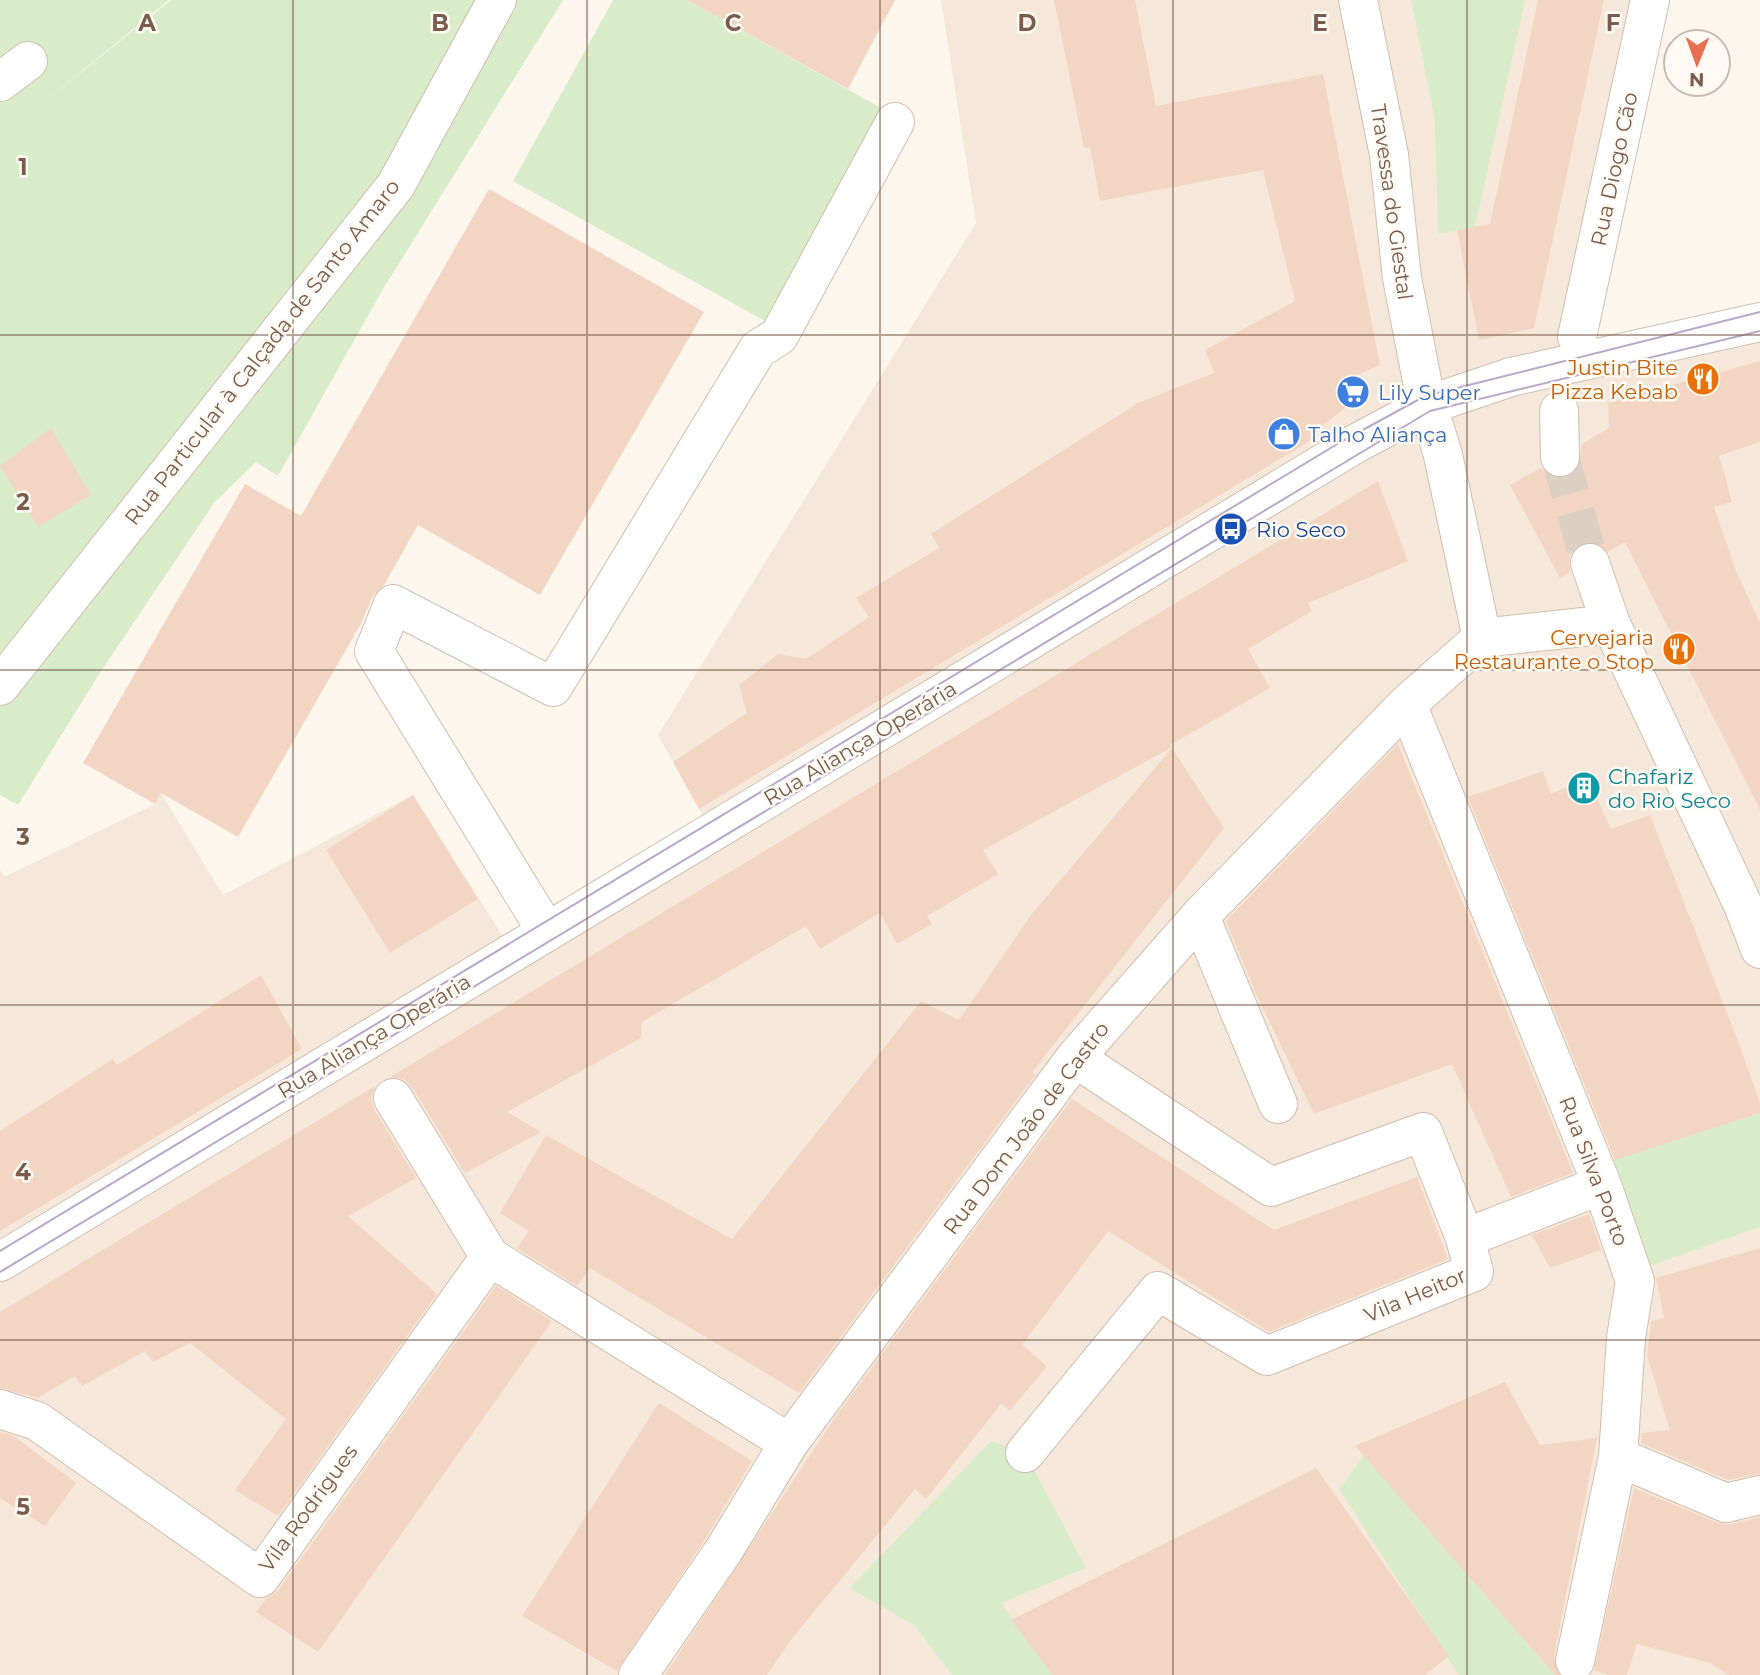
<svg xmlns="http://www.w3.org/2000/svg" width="1760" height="1675" viewBox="0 0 1760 1675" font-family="Montserrat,sans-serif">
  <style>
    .residential { fill: #f5e8da }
    .green { fill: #d8ecc9 }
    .building { fill: #f3d5c3 }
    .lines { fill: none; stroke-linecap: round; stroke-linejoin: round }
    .minor-tunnel { stroke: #dcd0c4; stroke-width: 38; stroke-dasharray: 38 19; stroke-linecap: butt }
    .minor-casing { stroke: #d1beb0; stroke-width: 40 }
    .minor { stroke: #fff; stroke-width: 38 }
    .tram { stroke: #b9a8c9; stroke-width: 2 }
    .grid { fill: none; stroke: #7a5c4d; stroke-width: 2; stroke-opacity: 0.55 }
    .labels { text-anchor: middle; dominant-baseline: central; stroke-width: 5; stroke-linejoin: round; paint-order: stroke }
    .street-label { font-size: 21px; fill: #7a5c4d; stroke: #fffaf3 }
    .food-label { font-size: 21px; fill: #c56008; stroke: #fffaf3; text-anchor: end }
    .shop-label { font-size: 21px; fill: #366cbe; stroke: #fffaf3; text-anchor: start }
    .transit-label { font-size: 21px; fill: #164399; stroke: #fffaf3; text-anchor: start }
    .culture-label { font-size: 21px; fill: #0d838f; stroke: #fffaf3; text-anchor: start }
    .grid-label { font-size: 23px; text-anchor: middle; font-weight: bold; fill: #7a5c4d; stroke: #fffaf3; stroke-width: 5; stroke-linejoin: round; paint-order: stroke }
  </style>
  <rect width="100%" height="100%" fill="#fdf6ec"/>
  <path class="residential" d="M 941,0 L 1645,0 L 1563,364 L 1760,317 L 1760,1675 L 0,1675 L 0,870 L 4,877 L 155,804 L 161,793 L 223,895 L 413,795 L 512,951 L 715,837 L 658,735 L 976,223 Z"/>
  <path class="green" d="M 0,0 L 169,0 L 34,110 L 171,0 L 563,0 L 383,289 L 278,476 L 256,462 L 214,503 L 96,679 L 18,805 L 0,795 Z
    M 613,0 L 687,0 L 901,119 L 783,331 L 513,181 Z
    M 1411,0 L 1525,0 L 1475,227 L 1438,234 L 1435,121 Z
    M 1760,1113 L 1760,1227 L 1649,1266 L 1608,1162 Z
    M 991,1441 L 1025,1453 L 1086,1568 L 1001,1603 L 1053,1675 L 952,1675 L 915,1626 L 850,1588 Z
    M 1364,1442 L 1417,1517 L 1555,1675 L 1459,1675 L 1339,1489 L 1363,1457 Z"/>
  <path class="building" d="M 687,0 L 895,0 L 848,89 Z
    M 1054,0 L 1135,0 L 1156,106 L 1323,74 L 1380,365 L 1353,377 L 1364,393 L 1316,431 L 1318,436 L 699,809 L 673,762 L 747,713 L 739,685 L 778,654 L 806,659 L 869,617 L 856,598 L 939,548 L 931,534 L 1138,403 L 1214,373 L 1205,350 L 1295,301 L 1263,170 L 1100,201 L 1090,147 L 1084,148 Z
    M 1538,0 L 1604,0 L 1534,328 L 1479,340 L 1457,230 L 1490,224 Z
    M 489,189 L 704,312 L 540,595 L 418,525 L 384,585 L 373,596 L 362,622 L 238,837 L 161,793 L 155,804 L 83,763 L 245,484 L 301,516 Z
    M 1760,361 L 1760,442 L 1719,456 L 1732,502 L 1714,507 L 1736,571 L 1760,623 L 1760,810 L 1625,542 L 1608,552 L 1595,542 L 1582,543 L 1574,548 L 1569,558 L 1570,572 L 1560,578 L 1510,485 L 1541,468 L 1549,476 L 1560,479 L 1572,475 L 1579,467 L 1582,444 L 1609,428 L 1608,403 Z
    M 51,428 L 91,495 L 38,527 L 0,466 Z
    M 1378,481 L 1408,561 L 1308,603 L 1312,611 L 1248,649 L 1270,688 L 1170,745 L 1171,748 L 983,850 L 998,874 L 927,916 L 932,924 L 897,944 L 880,913 L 820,949 L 806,926 L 642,1022 L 641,1038 L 507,1112 L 541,1132 L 465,1173 L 412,1087 L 403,1079 L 390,1077 Z
    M 1398,744 L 1573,1173 L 1511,1197 L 1452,1064 L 1314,1114 L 1257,996 L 1226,921 Z
    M 1172,748 L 1224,828 L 1032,1072 L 1035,1075 L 799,1393 L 590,1268 L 577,1286 L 517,1248 L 529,1231 L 500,1213 L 546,1135 L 732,1239 L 921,1001 L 959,1020 L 1031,915 Z
    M 1543,771 L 1551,794 L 1587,777 L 1611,829 L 1650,815 L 1741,1049 L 1760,1103 L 1760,1113 L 1615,1160 L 1468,797 Z
    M 413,795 L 478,899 L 390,953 L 326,850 Z
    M 261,975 L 302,1049 L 0,1231 L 0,1131 L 113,1059 L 117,1065 Z
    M 375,1086 L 371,1098 L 374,1109 L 416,1178 L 348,1216 L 437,1294 L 278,1516 L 235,1490 L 286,1419 L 190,1343 L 153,1362 L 145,1351 L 82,1386 L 75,1376 L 38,1398 L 0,1388 L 0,1312 Z
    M 1072,1099 L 1274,1230 L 1417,1177 L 1448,1259 L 1269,1332 L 1108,1231 L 1022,1345 L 1047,1366 L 1010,1411 L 1001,1404 L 926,1499 L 915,1489 L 790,1641 L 767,1675 L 665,1675 L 836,1416 Z
    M 1589,1214 L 1601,1250 L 1550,1268 L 1532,1235 Z
    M 1760,1248 L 1760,1474 L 1728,1480 L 1641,1443 L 1642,1433 L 1670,1430 L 1647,1356 L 1651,1321 L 1664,1318 L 1656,1278 Z
    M 496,1286 L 552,1321 L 318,1652 L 256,1612 L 266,1599 L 278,1591 Z
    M 1505,1382 L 1540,1445 L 1597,1438 L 1554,1656 L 1559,1675 L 1555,1675 L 1355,1446 Z
    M 659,1403 L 752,1461 L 706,1538 L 617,1671 L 522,1616 Z
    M 0,1432 L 14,1436 L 76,1483 L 45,1526 L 0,1498 Z
    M 1316,1468 L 1449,1656 L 1425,1675 L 1053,1675 L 1011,1620 Z
    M 1634,1488 L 1718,1523 L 1731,1524 L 1760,1517 L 1760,1675 L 1729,1675 L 1710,1663 L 1637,1644 L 1627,1675 L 1609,1675 L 1594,1670 Z"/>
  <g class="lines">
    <path class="minor-tunnel" d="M 1560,457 L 1590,563"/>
    <defs>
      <path id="minor" d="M 1358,0 L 1389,155 L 1402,278 L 1425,396 L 1443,455 L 1482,638
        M 0,82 L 28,61
        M 1577,337 L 1650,0
        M 1559,411 L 1560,457
        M 1590,563 L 1611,624
        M 1482,638 L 1611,624 L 1743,905 L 1760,949
        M 0,686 L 396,185 L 497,0
        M 1407,704 L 1602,1185 L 1635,1281 L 1626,1338 L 1618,1457 L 1575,1661
        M 1200,916 L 1278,1104
        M 547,932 L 374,651 L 393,604 L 553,687 L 758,349 L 779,336 L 895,122
        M 1075,1058 L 1271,1187 L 1423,1132 L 1465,1238
        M 393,1098 L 490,1257 L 789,1443
        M 0,1262 L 1355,444 L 1428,405 L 1511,377 L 1760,322
        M 0,1409 L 37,1421 L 260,1578 L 490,1257
        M 1025,1453 L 1158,1291 L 1267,1356 L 1474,1272 L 1465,1238 L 1602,1185
        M 1618,1457 L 1726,1503 L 1760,1495
        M 638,1675 L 724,1550 L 789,1443 L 1075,1058 L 1200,916 L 1407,704 L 1482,638"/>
    </defs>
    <use href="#minor" class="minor-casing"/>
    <use href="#minor" class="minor"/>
    <path class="tram" d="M 0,1251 L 1339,443 L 1425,396 L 1760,312
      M 0,1272 L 1430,411 L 1760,331"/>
  </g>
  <path class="grid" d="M 293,0 L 293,1675M 587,0 L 587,1675M 880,0 L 880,1675M 1173,0 L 1173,1675M 1467,0 L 1467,1675M 0,335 L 1760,335M 0,670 L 1760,670M 0,1005 L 1760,1005M 0,1340 L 1760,1340"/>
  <defs>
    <symbol id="restaurant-disc" viewBox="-11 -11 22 22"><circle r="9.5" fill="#e8710a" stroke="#fffaf3"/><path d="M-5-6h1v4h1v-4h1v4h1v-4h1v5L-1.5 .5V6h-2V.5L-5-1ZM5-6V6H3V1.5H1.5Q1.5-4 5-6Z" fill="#fff"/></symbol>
    <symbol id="supermarket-disc" viewBox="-11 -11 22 22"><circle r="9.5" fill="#3f7fe0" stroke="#fffaf3"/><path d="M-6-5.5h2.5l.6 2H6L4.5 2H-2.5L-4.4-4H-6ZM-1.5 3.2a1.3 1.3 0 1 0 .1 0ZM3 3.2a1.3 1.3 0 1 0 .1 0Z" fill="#fff"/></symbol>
    <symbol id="shop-disc" viewBox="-11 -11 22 22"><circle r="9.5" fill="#3f7fe0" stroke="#fffaf3"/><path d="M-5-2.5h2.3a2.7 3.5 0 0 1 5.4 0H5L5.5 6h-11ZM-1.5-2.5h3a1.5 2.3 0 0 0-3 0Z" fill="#fff"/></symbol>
    <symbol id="bus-disc" viewBox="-11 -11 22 22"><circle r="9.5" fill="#1a4fb4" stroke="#fffaf3"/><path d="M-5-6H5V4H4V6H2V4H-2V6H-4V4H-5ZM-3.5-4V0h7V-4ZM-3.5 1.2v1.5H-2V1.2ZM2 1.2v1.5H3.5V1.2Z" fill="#fff"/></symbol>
    <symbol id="building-disc" viewBox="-11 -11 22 22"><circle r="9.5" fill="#0f9aa8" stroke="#fffaf3"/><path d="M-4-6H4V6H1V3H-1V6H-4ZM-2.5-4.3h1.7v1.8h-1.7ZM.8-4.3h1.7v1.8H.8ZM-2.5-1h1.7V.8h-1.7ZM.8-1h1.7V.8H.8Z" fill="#fff"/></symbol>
  </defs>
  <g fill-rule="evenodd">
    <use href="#restaurant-disc" x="1684" y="360" width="38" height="38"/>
    <use href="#supermarket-disc" x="1334" y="373" width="38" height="38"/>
    <use href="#shop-disc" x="1265" y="415" width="38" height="38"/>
    <use href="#bus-disc" x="1212" y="510" width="38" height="38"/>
    <use href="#restaurant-disc" x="1660" y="630" width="38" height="38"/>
    <use href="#building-disc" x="1565" y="769" width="38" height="38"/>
  </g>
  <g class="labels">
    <g class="street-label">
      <text transform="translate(1614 169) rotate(-78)">Rua Diogo Cão</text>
      <text transform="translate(1392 202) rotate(82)">Travessa do Giestal</text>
      <text transform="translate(262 352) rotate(-52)">Rua Particular à Calçada de Santo Amaro</text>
      <text transform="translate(860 743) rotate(-31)">Rua Aliança Operária</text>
      <text transform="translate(374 1036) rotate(-31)">Rua Aliança Operária</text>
      <text transform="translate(1026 1128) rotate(-53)">Rua Dom João de Castro</text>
      <text transform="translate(1594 1171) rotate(69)">Rua Silva Porto</text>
      <text transform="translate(1415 1295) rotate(-23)">Vila Heitor</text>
      <text transform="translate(308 1508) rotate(-54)">Vila Rodrigues</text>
    </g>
    <g class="food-label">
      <text x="1678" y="367">Justin Bite<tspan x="1678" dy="24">Pizza Kebab</tspan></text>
      <text x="1654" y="637">Cervejaria<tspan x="1654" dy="24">Restaurante o Stop</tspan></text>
    </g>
    <g class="shop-label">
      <text x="1378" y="392">Lily Super</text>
      <text x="1308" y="434">Talho Aliança</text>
    </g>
    <g class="transit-label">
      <text x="1256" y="529">Rio Seco</text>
    </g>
    <g class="culture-label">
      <text x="1608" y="776">Chafariz<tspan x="1608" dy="24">do Rio Seco</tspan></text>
    </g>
  </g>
  <g class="grid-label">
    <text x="147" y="31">A</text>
    <text x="440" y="31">B</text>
    <text x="733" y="31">C</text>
    <text x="1027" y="31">D</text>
    <text x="1320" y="31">E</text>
    <text x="1613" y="31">F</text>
    <text x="23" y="175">1</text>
    <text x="23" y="510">2</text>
    <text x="23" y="845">3</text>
    <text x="23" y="1180">4</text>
    <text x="23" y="1515">5</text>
  </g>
  <g transform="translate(1697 63) rotate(181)"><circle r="33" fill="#fffaf3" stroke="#cabbb1" stroke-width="2"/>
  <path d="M0-5L12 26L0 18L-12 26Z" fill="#e76f51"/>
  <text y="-10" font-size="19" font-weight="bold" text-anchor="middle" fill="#7a5c4d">N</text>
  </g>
</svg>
